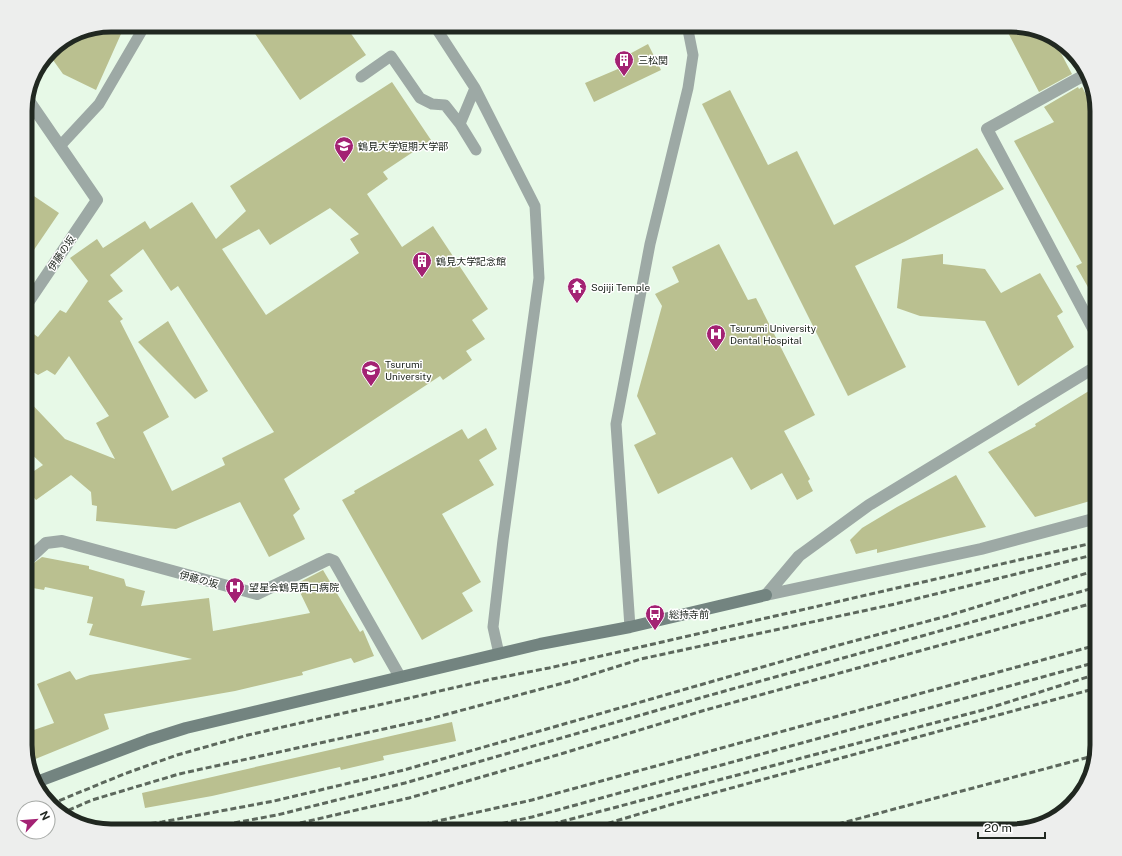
<svg xmlns="http://www.w3.org/2000/svg" width="1122" height="856" viewBox="0 0 1122 856" font-family="'Public Sans','Noto Sans JP',sans-serif">
  <style>
    .building { fill: #bac090; fill-rule: evenodd }
    .lines { fill: none; stroke-linecap: round; stroke-linejoin: round }
    .lane { stroke: #9da9a5; stroke-width: 11 }
    .street { stroke: #9da9a5; stroke-width: 12 }
    .secondary { stroke: #738480; stroke-width: 12 }
    .rail { stroke: #5d685d; stroke-width: 3; stroke-dasharray: 6 3; stroke-linecap: butt }
    .labels { text-anchor: middle; dominant-baseline: central; stroke-width: 3; stroke-linejoin: round; paint-order: stroke }
    .poi-label { font-size: 10px; fill: #212821; stroke: #fff; text-anchor: start }
    .street-label { font-size: 10px; fill: #212821; stroke: #fff }
    .rim { fill: none; stroke: #212821; stroke-width: 5 }
  </style>
  <rect width="100%" height="100%" fill="#e7f9e7"/>
  <path class="building" d="M 111,25 L 125,25 L 96,90 L 63,74 L 53,60 L 57,45 L 78,31 Z
    M 249,25 L 345,25 L 366,55 L 300,100 Z
    M 1004,25 L 1011,25 L 1054,40 L 1072,74 L 1039,92 Z
    M 648,44 L 661,70 L 594,102 L 585,83 L 625,66 L 622,58 Z
    M 392,82 L 431,140 L 383,172 L 388,179 L 367,194 L 402,247 L 433,226 L 488,309 L 472,320 L 485,339 L 466,351 L 472,360 L 443,380 L 440,376 L 284,479 L 300,509 L 293,515 L 305,539 L 269,557 L 240,502 L 176,529 L 96,521 L 97,506 L 92,505 L 91,492 L 71,475 L 36,500 L 25,487 L 25,477 L 43,465 L 25,448 L 25,397 L 65,439 L 115,459 L 96,423 L 109,416 L 69,356 L 55,375 L 47,370 L 38,375 L 25,367 L 25,328 L 38,337 L 60,310 L 66,313 L 88,281 L 70,258 L 97,239 L 103,248 L 145,221 L 150,229 L 192,202 L 216,239 L 246,211 L 230,186 ZM 330,208 L 359,234 L 350,239 L 359,253 L 266,315 L 222,249 L 259,229 L 270,245 ZM 143,249 L 171,291 L 178,286 L 274,432 L 222,458 L 225,465 L 172,491 L 143,432 L 169,417 L 120,321 L 123,319 L 108,301 L 123,291 L 110,275 Z
    M 1078,87 L 1079,89 L 1082,87 L 1097,114 L 1097,303 L 1076,266 L 1082,263 L 1014,141 L 1054,122 L 1044,107 Z
    M 730,90 L 768,165 L 797,151 L 834,225 L 977,148 L 1004,189 L 904,242 L 855,266 L 906,367 L 848,396 L 702,104 Z
    M 25,190 L 59,213 L 25,263 Z
    M 719,244 L 748,300 L 756,298 L 815,415 L 784,431 L 810,479 L 808,481 L 813,491 L 797,500 L 782,473 L 751,490 L 732,457 L 658,494 L 634,445 L 656,434 L 637,396 L 662,306 L 655,294 L 679,282 L 672,267 Z
    M 943,254 L 943,264 L 985,269 L 1001,293 L 1040,273 L 1063,312 L 1057,316 L 1074,347 L 1018,386 L 985,321 L 920,316 L 897,308 L 902,259 Z
    M 168,321 L 208,391 L 195,399 L 138,342 Z
    M 1097,386 L 1097,499 L 1035,517 L 988,452 L 1036,426 L 1035,424 Z
    M 486,428 L 497,449 L 479,460 L 494,485 L 442,514 L 481,582 L 462,593 L 473,611 L 422,640 L 342,500 L 355,493 L 354,491 L 462,429 L 468,439 Z
    M 956,475 L 986,527 L 877,553 L 877,549 L 856,554 L 850,540 L 862,528 L 897,507 Z
    M 42,557 L 89,566 L 89,569 L 124,579 L 126,586 L 145,591 L 141,606 L 209,598 L 213,631 L 310,613 L 296,584 L 323,570 L 360,632 L 363,630 L 374,656 L 354,663 L 351,658 L 302,672 L 303,675 L 235,691 L 104,714 L 109,729 L 28,762 L 25,750 L 25,733 L 54,723 L 37,684 L 70,671 L 76,680 L 90,675 L 192,659 L 89,635 L 93,624 L 87,623 L 93,597 L 45,587 L 44,590 L 27,587 L 31,565 Z
    M 452,722 L 456,741 L 383,756 L 384,760 L 341,770 L 340,767 L 212,796 L 145,808 L 142,793 Z"/>
  <g class="lines">
    <path class="lane" d="M 434,25 L 475,88 L 535,206 L 539,278 L 503,540 L 493,627 L 499,654
      M 361,77 L 391,56 L 420,98 L 432,104 L 445,105 L 460,124 L 475,88
      M 460,124 L 476,150
      M 60,146 L 99,104 L 144,27 L 141,25
      M 630,627 L 616,424 L 650,244 L 688,88 L 693,55 L 687,25"/>
    <path class="street" d="M 1088,73 L 987,129 L 1097,336
      M 1084,75 L 1092,90
      M 25,307 L 97,200 L 27,98
      M 25,560 L 31,557 L 46,543 L 62,541 L 257,594 L 329,559 L 334,561 L 400,677
      M 766,595 L 799,556 L 869,505 L 1097,366
      M 766,595 L 981,549 L 1097,518"/>
    <path class="secondary" d="M 34,783 L 148,740 L 186,728 L 540,644 L 630,627 L 766,595"/>
    <path class="rail" d="M 51,804 L 124,774 L 177,755 L 248,735 L 492,679 L 549,668 L 1097,542
      M 60,814 L 92,800 L 179,774 L 429,719 L 571,681 L 641,659 L 895,604 L 1097,554
      M 106,829 L 162,822 L 274,801 L 404,770 L 839,645 L 947,616 L 1097,570
      M 190,831 L 277,815 L 405,783 L 700,698 L 1097,587
      M 265,831 L 409,798 L 564,753 L 702,711 L 1097,602
      M 388,831 L 415,826 L 532,800 L 1097,645
      M 467,831 L 532,817 L 1097,662
      M 526,831 L 983,710 L 1097,674
      M 582,831 L 673,804 L 1097,688
      M 812,831 L 1093,756"/>
  </g>
  <defs>
    <symbol id="building-pin" viewBox="-11 -11 22 30"><path d="M0 17L-7.5 6A9.5 9.5 0 1 1 7.5 6Z" fill="#a32273" stroke="#fff"/><path d="M-4-6H4V6H1V3H-1V6H-4ZM-2.5-4.3h1.7v1.8h-1.7ZM.8-4.3h1.7v1.8H.8ZM-2.5-1h1.7V.8h-1.7ZM.8-1h1.7V.8H.8Z" fill="#fff"/></symbol>
    <symbol id="university-pin" viewBox="-11 -11 22 30"><path d="M0 17L-7.5 6A9.5 9.5 0 1 1 7.5 6Z" fill="#a32273" stroke="#fff"/><path d="M0-5L7-2L0 1L-7-2ZM-4 1L0 2.5L4 1V4Q0 6-4 4Z" fill="#fff"/></symbol>
    <symbol id="temple-pin" viewBox="-11 -11 22 30"><path d="M0 17L-7.5 6A9.5 9.5 0 1 1 7.5 6Z" fill="#a32273" stroke="#fff"/><path d="M0-6L5-2H3V0L6.5 2.5H4V6H1.5V3h-3V6H-4V2.5H-6.5L-3 0V-2H-5Z" fill="#fff"/></symbol>
    <symbol id="hospital-pin" viewBox="-11 -11 22 30"><path d="M0 17L-7.5 6A9.5 9.5 0 1 1 7.5 6Z" fill="#a32273" stroke="#fff"/><path d="M-5-5h3v3.5h4V-5h3V5h-3V1.5h-4V5h-3Z" fill="#fff"/></symbol>
    <symbol id="bus-pin" viewBox="-11 -11 22 30"><path d="M0 17L-7.5 6A9.5 9.5 0 1 1 7.5 6Z" fill="#a32273" stroke="#fff"/><path d="M-5-6H5V4H4V6H2V4H-2V6H-4V4H-5ZM-3.5-4V0h7V-4ZM-3.5 1.2v1.5H-2V1.2ZM2 1.2v1.5H3.5V1.2Z" fill="#fff"/></symbol>
  </defs>
  <g fill-rule="evenodd">
    <use href="#building-pin" x="613" y="49" width="22" height="30"/>
    <use href="#university-pin" x="333" y="135" width="22" height="30"/>
    <use href="#building-pin" x="411" y="250" width="22" height="30"/>
    <use href="#temple-pin" x="566" y="276" width="22" height="30"/>
    <use href="#hospital-pin" x="705" y="323" width="22" height="30"/>
    <use href="#university-pin" x="360" y="359" width="22" height="30"/>
    <use href="#hospital-pin" x="224" y="576" width="22" height="30"/>
    <use href="#bus-pin" x="644" y="603" width="22" height="30"/>
  </g>
  <g class="labels">
    <g class="poi-label">
      <text x="638" y="60">三松関</text>
      <text x="358" y="146">鶴見大学短期大学部</text>
      <text x="436" y="261">鶴見大学記念館</text>
      <text x="591" y="287">Sojiji Temple</text>
      <text x="730" y="328">Tsurumi University<tspan x="730" dy="12">Dental Hospital</tspan></text>
      <text x="385" y="364">Tsurumi<tspan x="385" dy="12">University</tspan></text>
      <text x="249" y="587">望星会鶴見西口病院</text>
      <text x="669" y="614">総持寺前</text>
    </g>
    <g class="street-label">
      <text transform="translate(61 253) rotate(-56)">伊藤の坂</text>
      <text transform="translate(199 579) rotate(15)">伊藤の坂</text>
    </g>
  </g>
  <path d="M0 0H1122V856H0ZM111 32H1011A79 79 0 0 1 1090 111V745A79 79 0 0 1 1011 824H111A79 79 0 0 1 32 745V111A79 79 0 0 1 111 32Z" fill="#edeeed" fill-rule="evenodd"/>
  <path class="rim" d="M111 32H1011A79 79 0 0 1 1090 111V745A79 79 0 0 1 1011 824H111A79 79 0 0 1 32 745V111A79 79 0 0 1 111 32Z"/>
  <g transform="translate(36 820) rotate(64)"><circle r="19" fill="#ffffff" stroke="#a6a9a6"/>
  <path d="M0-3L7 15L0 10L-7 15Z" fill="#a32273"/>
  <text y="-6" font-size="11" font-weight="bold" text-anchor="middle" fill="#212821">N</text>
  </g>
  <path d="M978 832v6h67v-6" fill="none" stroke="#212821" stroke-width="2"/>
  <text x="984" y="832" font-size="12" fill="#212821" stroke="#ffffff" stroke-width="3" paint-order="stroke">20 m</text>
</svg>
